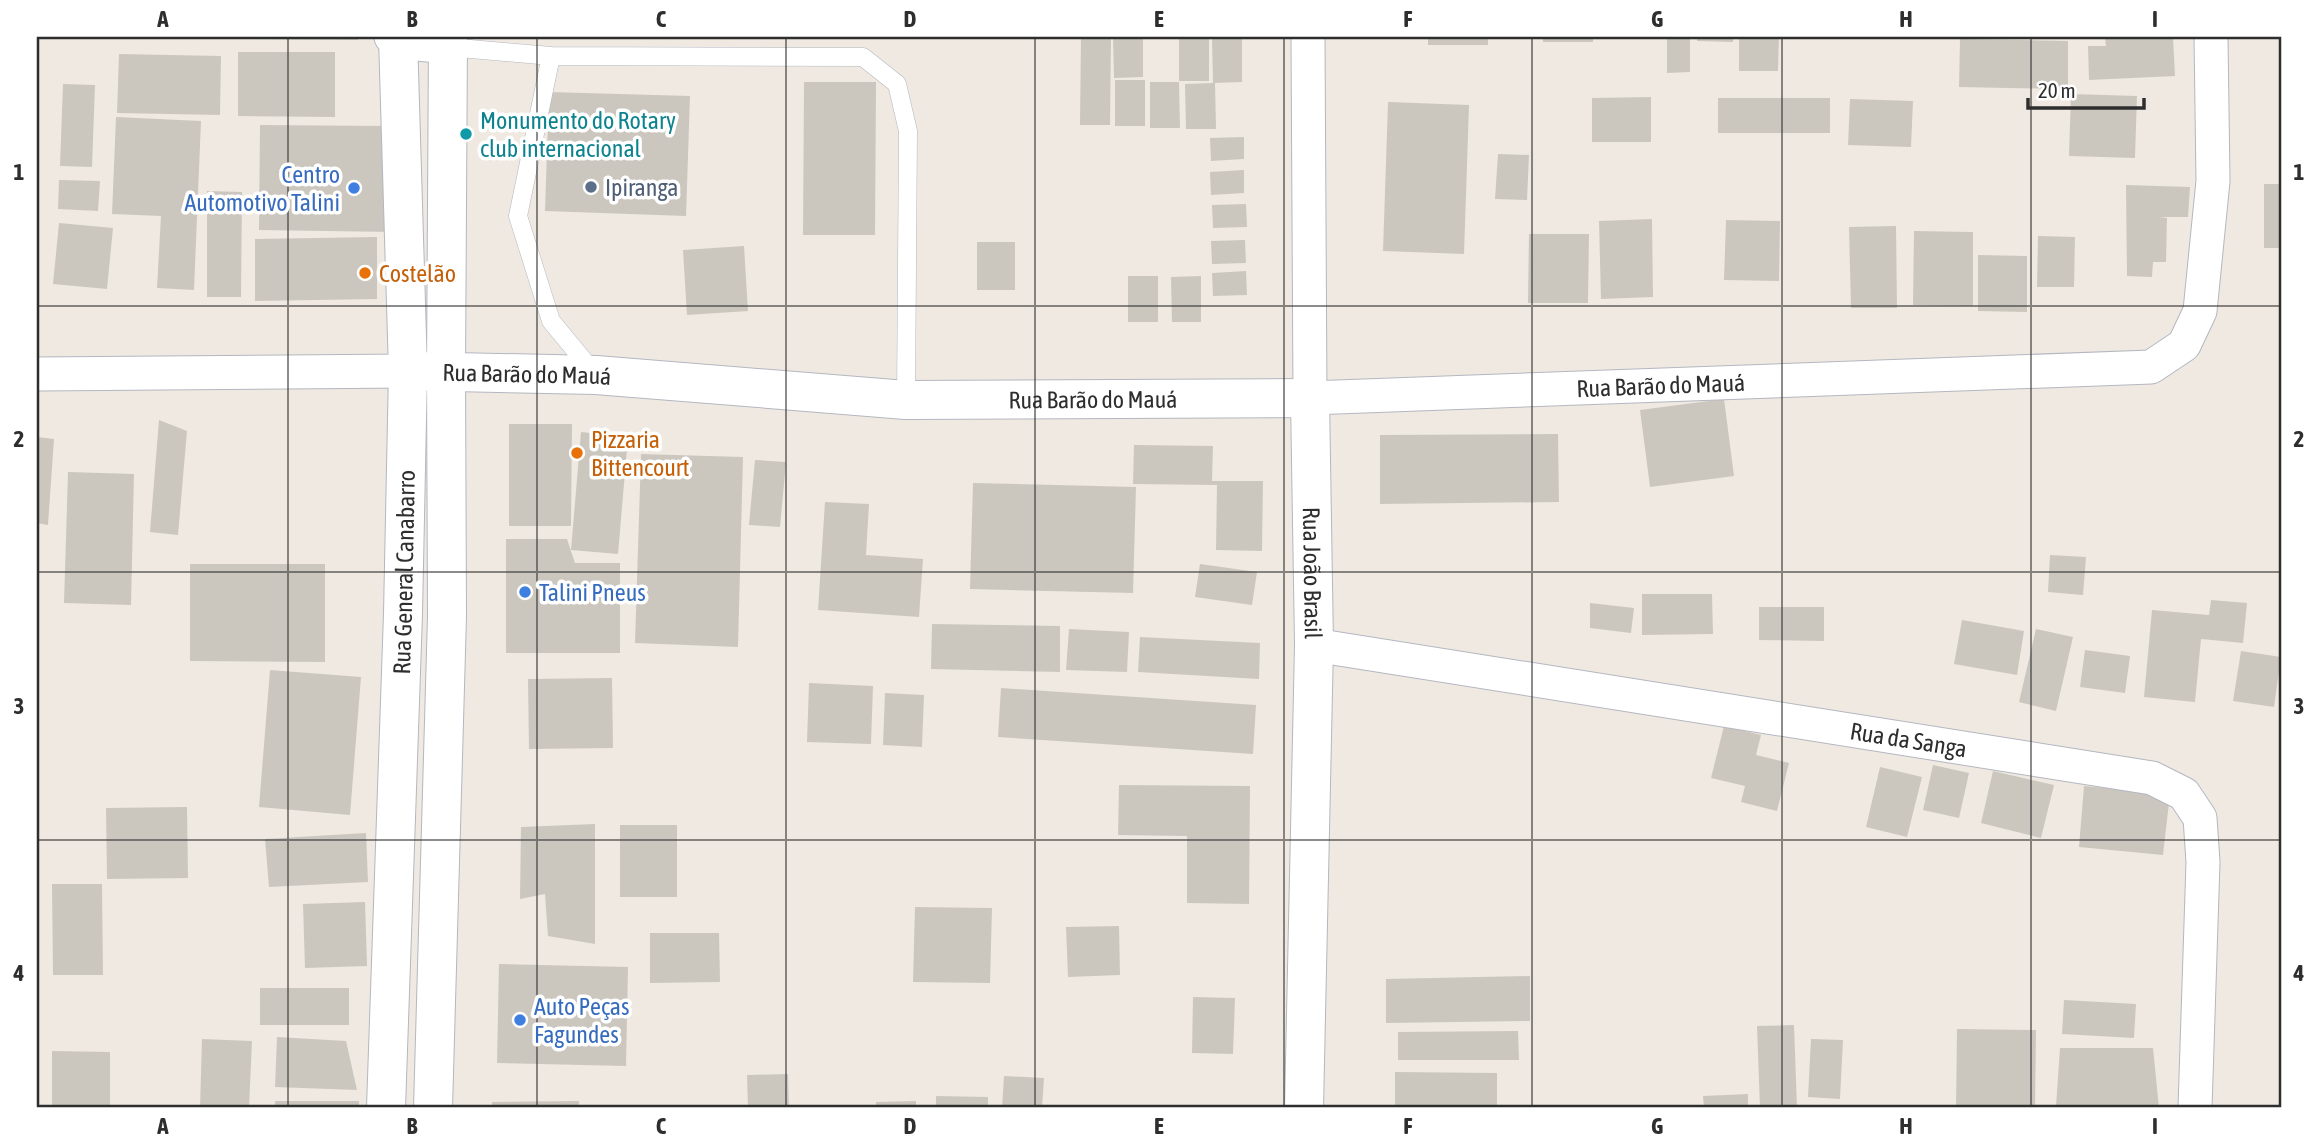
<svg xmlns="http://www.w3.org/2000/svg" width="2318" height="1145" viewBox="0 0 2318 1145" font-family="'Asap Condensed',sans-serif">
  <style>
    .building { fill: #cbc7bf }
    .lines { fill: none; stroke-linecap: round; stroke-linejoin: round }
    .lane-casing { stroke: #b4b7c1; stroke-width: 19 }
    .street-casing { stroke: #b4b7c1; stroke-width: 35 }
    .secondary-casing { stroke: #b4b7c1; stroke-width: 40 }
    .lane { stroke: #fff; stroke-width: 18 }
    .street { stroke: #fff; stroke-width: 33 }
    .secondary { stroke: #fff; stroke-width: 38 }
    .grid { fill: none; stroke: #2e2e2e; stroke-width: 2; stroke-opacity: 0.55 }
    .culture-dot { fill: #0f9aa8; stroke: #fff; stroke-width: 2.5 }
    .service-dot { fill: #5c6f8a; stroke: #fff; stroke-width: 2.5 }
    .shop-dot { fill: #3f7fe0; stroke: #fff; stroke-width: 2.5 }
    .food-dot { fill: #e8710a; stroke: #fff; stroke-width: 2.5 }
    .labels { text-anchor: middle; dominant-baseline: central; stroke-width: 7; stroke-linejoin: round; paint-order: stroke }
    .culture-label { font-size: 24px; fill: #0d838f; stroke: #fff; text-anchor: start }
    .shop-label { font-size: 24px; fill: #366cbe; stroke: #fff; text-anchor: start }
    .service-label { font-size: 24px; fill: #4e5e75; stroke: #fff; text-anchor: start }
    .food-label { font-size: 24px; fill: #c56008; stroke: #fff; text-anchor: start }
    .street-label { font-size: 24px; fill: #2e2e2e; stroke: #fff }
    .neatline { fill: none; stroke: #2e2e2e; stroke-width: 2.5 }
    .grid-label { font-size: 23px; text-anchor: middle; font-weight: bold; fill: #2e2e2e }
  </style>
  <rect width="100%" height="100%" fill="#efe9e1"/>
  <path class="building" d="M 253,37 L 358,37 L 358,40 L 253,39 Z
    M 1081,37 L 1111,37 L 1110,125 L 1080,125 Z
    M 1113,37 L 1143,37 L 1143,77 L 1114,78 Z
    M 1179,37 L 1209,37 L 1209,81 L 1179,81 Z
    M 1428,37 L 1488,37 L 1488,45 L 1428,45 Z
    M 1543,37 L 1593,37 L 1593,42 L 1543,42 Z
    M 1667,37 L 1690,37 L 1690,72 L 1667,73 Z
    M 1697,37 L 1733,37 L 1733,42 L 1697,41 Z
    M 1739,37 L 1779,37 L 1778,71 L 1739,71 Z
    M 2105,37 L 2173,37 L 2175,76 L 2089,80 L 2088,46 L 2106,46 Z
    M 1212,39 L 1242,39 L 1242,82 L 1213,83 L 1215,83 L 1216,129 L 1186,129 L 1185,84 L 1213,83 Z
    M 1960,39 L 2068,41 L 2068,89 L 1959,87 Z
    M 238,52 L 335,52 L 335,117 L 238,116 Z
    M 119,54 L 221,56 L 220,115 L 117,113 Z
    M 1115,80 L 1145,80 L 1145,126 L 1115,126 Z
    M 804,82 L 876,82 L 875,235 L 803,235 Z
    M 1150,82 L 1179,82 L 1180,128 L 1150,128 Z
    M 63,84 L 95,85 L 92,167 L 60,166 Z
    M 549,92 L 690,96 L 686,216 L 545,211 Z
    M 2071,94 L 2137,96 L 2135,158 L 2069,156 Z
    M 1651,97 L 1651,142 L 1592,142 L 1592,98 Z
    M 1718,98 L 1830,98 L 1830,133 L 1718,133 Z
    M 1850,99 L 1913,101 L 1911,147 L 1848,145 Z
    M 1388,102 L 1469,105 L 1464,254 L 1383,251 Z
    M 116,117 L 201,121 L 194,290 L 157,288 L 161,216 L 112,214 Z
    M 260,125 L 387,126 L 393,232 L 259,230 Z
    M 1244,137 L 1244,159 L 1211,161 L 1210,138 Z
    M 1498,154 L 1529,155 L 1527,200 L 1495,199 Z
    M 1244,170 L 1244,193 L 1211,195 L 1210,172 Z
    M 59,180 L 100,181 L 98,211 L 58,209 Z
    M 2264,184 L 2281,184 L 2281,248 L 2264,248 Z
    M 2126,185 L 2190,187 L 2188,217 L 2159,217 L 2167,218 L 2166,262 L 2153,262 L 2152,277 L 2127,276 Z
    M 207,191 L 242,192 L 241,297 L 207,297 Z
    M 1246,204 L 1247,227 L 1213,228 L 1212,205 Z
    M 1652,219 L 1653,297 L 1601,299 L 1599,221 Z
    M 1726,220 L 1780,221 L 1779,281 L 1724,280 Z
    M 59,223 L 113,228 L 107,289 L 53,284 Z
    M 1896,226 L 1897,308 L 1851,308 L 1849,227 Z
    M 1914,231 L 1973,232 L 1973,306 L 1913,305 Z
    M 1529,234 L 1589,234 L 1588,303 L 1528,303 Z
    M 2038,236 L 2075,237 L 2074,287 L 2037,287 Z
    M 377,237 L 377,299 L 255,301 L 255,239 Z
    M 1245,240 L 1246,263 L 1212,264 L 1211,241 Z
    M 977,242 L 1015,242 L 1015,290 L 977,290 Z
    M 744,246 L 748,311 L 687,315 L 683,250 Z
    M 1978,255 L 2027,256 L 2027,312 L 1978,311 Z
    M 1246,271 L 1247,295 L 1213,296 L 1212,273 Z
    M 1128,276 L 1158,276 L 1158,322 L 1128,322 Z
    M 1201,276 L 1201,322 L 1172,322 L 1171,277 Z
    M 1724,399 L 1734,476 L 1650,487 L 1640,410 Z
    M 159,420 L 187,431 L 178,535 L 150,532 Z
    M 509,424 L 572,424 L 571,526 L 509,526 Z
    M 581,432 L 628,437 L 618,554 L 571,550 Z
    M 1558,434 L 1559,502 L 1380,504 L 1380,435 Z
    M 37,437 L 54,439 L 48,525 L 37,523 Z
    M 1134,445 L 1213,446 L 1212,481 L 1263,481 L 1262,551 L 1216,550 L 1217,485 L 1133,484 Z
    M 641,454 L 743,457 L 738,647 L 635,643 Z
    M 755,460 L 786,462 L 780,527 L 749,525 Z
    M 68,472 L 134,474 L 131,605 L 64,603 Z
    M 973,483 L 1136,487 L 1133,593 L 970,589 Z
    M 825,502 L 869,504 L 866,555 L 923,559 L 919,617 L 818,610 Z
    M 506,539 L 567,539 L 575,563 L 620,563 L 620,653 L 506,653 Z
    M 2050,555 L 2086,557 L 2083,595 L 2048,592 Z
    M 190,564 L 325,564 L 325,662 L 190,661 Z
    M 1200,564 L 1257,572 L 1252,605 L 1195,597 Z
    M 1642,594 L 1712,594 L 1713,634 L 1642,635 Z
    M 2211,600 L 2247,603 L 2243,643 L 2201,639 L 2195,702 L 2144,697 L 2152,610 L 2209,615 Z
    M 1590,603 L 1634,608 L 1631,633 L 1590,628 Z
    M 1759,607 L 1824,607 L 1824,641 L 1759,640 Z
    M 1962,620 L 2024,631 L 2017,675 L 1954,664 Z
    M 932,624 L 1060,626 L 1060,672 L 931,669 Z
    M 1069,629 L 1129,632 L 1127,672 L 1066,670 Z
    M 2036,629 L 2073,637 L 2056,711 L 2019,702 Z
    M 1140,637 L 1260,643 L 1259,679 L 1138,672 Z
    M 2085,650 L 2130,656 L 2125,693 L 2080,687 Z
    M 2241,651 L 2281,657 L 2274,707 L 2233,701 Z
    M 270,670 L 361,677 L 350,815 L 259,807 Z
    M 612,678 L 613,748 L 529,749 L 528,679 Z
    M 809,683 L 873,686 L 871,744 L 807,742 Z
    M 1001,688 L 1256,705 L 1253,754 L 998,737 Z
    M 885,693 L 924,695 L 922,747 L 883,745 Z
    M 1724,726 L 1761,735 L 1756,755 L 1789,763 L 1777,811 L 1741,802 L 1745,786 L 1711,778 Z
    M 1933,765 L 1969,773 L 1959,818 L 1923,810 Z
    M 1880,767 L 1922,777 L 1907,837 L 1866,827 Z
    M 1993,771 L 2054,785 L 2041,838 L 1981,823 Z
    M 1119,785 L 1250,786 L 1249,904 L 1187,903 L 1187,836 L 1118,835 Z
    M 2084,786 L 2170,794 L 2163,855 L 2079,847 Z
    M 187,807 L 188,878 L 107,879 L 106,808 Z
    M 595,824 L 595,944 L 548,936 L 545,894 L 520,899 L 521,827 Z
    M 620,825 L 677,825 L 677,897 L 620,897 Z
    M 366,833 L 368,882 L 269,887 L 265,839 Z
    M 52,884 L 102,884 L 103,975 L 53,975 Z
    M 365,902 L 367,966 L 305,968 L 303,904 Z
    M 915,907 L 992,908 L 990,983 L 913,982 Z
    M 1119,926 L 1120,975 L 1068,977 L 1066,927 Z
    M 650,933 L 719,933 L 720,982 L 650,983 Z
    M 499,964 L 628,967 L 626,1066 L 497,1063 Z
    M 1530,976 L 1530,1021 L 1386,1023 L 1386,979 Z
    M 260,988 L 349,988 L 349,1025 L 260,1025 Z
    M 1193,997 L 1235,998 L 1233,1054 L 1192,1053 Z
    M 2064,1000 L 2136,1004 L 2134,1038 L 2062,1034 Z
    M 1794,1025 L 1797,1108 L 1760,1108 L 1757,1026 Z
    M 1957,1029 L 2036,1030 L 2035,1108 L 1956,1108 Z
    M 1518,1031 L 1519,1060 L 1398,1060 L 1398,1032 Z
    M 277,1037 L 346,1041 L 357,1090 L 275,1087 Z
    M 202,1039 L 252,1041 L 249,1108 L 200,1108 Z
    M 1811,1039 L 1843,1040 L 1840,1099 L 1808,1097 Z
    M 2060,1048 L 2153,1048 L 2159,1108 L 2074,1108 L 2056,1106 Z
    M 52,1051 L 110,1052 L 110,1108 L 52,1108 Z
    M 1395,1072 L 1497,1073 L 1497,1108 L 1395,1108 Z
    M 788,1074 L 789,1108 L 748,1108 L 747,1075 Z
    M 1004,1076 L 1044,1078 L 1042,1108 L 1002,1108 Z
    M 1748,1094 L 1748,1108 L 1704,1108 L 1703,1096 Z
    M 936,1096 L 988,1097 L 988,1108 L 936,1108 Z
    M 275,1101 L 359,1101 L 359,1108 L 275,1108 Z
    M 579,1101 L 579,1108 L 492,1108 L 492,1102 Z
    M 916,1101 L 916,1108 L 876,1108 L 876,1102 Z"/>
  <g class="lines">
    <defs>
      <path id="lane" d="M 448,47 L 551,56 L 518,216 L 551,321 L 594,373
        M 551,56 L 863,57 L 897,84 L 908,131 L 906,400"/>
      <g id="street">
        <path d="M 391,37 L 398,42 L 448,47"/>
        <path id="s1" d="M 1308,37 L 1310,398 L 2151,367 L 2184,345 L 2200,311 L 2213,181 L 2211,37"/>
        <path d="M 37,374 L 408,371"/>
        <path id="s2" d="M 1314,645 L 2152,778 L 2184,794 L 2200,818 L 2203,862 L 2195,1108"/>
      </g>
      <g id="secondary">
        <path id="s3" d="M 408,371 L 596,375 L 906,400 L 1310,398 L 1314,645 L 1304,1108"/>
        <path id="s4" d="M 386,1108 L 403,614 L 408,371 L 398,37"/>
        <path d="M 433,1108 L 447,616 L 446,372 L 448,37"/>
      </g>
    </defs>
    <use href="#lane" class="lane-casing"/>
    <use href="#street" class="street-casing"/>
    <use href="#secondary" class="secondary-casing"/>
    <use href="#lane" class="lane"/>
    <use href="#street" class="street"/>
    <use href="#secondary" class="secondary"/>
  </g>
  <path class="grid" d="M 288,37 L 288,1108M 537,37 L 537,1108M 786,37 L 786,1108M 1035,37 L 1035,1108M 1284,37 L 1284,1108M 1532,37 L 1532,1108M 1782,37 L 1782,1108M 2031,37 L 2031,1108M 37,306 L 2281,306M 37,572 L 2281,572M 37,840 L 2281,840"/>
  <circle class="culture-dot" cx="466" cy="134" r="7"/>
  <circle class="service-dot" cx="591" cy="187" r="7"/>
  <g class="shop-dot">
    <circle cx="354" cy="188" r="7"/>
    <circle cx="525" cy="592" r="7"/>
    <circle cx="520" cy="1020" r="7"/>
  </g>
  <g class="food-dot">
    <circle cx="365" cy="273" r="7"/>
    <circle cx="577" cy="453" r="7"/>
  </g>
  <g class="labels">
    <g class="culture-label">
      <text x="480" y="120">Monumento do Rotary<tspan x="480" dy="28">club internacional</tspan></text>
    </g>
    <g class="shop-label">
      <text x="340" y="174" text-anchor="end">Centro<tspan x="340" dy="28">Automotivo Talini</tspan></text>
      <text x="539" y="592">Talini Pneus</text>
      <text x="534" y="1006">Auto Peças<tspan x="534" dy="28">Fagundes</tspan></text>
    </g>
    <g class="service-label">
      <text x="605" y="187">Ipiranga</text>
    </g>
    <g class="food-label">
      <text x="379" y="273">Costelão</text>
      <text x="591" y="439">Pizzaria<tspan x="591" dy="28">Bittencourt</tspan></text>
    </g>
    <g class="street-label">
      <text stroke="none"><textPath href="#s3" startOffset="119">Rua Barão do Mauá</textPath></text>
      <text stroke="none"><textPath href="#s1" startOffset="712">Rua Barão do Mauá</textPath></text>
      <text stroke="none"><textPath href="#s3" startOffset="686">Rua Barão do Mauá</textPath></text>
      <text stroke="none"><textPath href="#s4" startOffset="536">Rua General Canabarro</textPath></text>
      <text stroke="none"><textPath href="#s3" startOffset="1078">Rua João Brasil</textPath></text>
      <text stroke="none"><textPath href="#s2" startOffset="602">Rua da Sanga</textPath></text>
    </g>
  </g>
  <rect width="2318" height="1145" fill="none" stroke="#ffffff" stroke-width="77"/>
  <path d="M2028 98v10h116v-10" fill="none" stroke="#2e2e2e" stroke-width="3.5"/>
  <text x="2038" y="98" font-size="21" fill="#2e2e2e" stroke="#ffffff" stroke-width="5" paint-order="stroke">20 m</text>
  <rect x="38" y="38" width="2242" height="1068" class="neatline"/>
  <g class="grid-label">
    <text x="163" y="27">A</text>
    <text x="412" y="27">B</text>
    <text x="661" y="27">C</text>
    <text x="910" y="27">D</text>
    <text x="1159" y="27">E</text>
    <text x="1408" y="27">F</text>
    <text x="1657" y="27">G</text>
    <text x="1906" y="27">H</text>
    <text x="2155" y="27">I</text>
    <text x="19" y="180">1</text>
    <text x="2299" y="180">1</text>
    <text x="19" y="447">2</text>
    <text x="2299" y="447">2</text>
    <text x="19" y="714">3</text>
    <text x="2299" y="714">3</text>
    <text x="19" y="981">4</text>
    <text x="2299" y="981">4</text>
    <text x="163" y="1134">A</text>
    <text x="412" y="1134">B</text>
    <text x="661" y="1134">C</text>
    <text x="910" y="1134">D</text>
    <text x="1159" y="1134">E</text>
    <text x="1408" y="1134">F</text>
    <text x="1657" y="1134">G</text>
    <text x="1906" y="1134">H</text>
    <text x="2155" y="1134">I</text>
  </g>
</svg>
